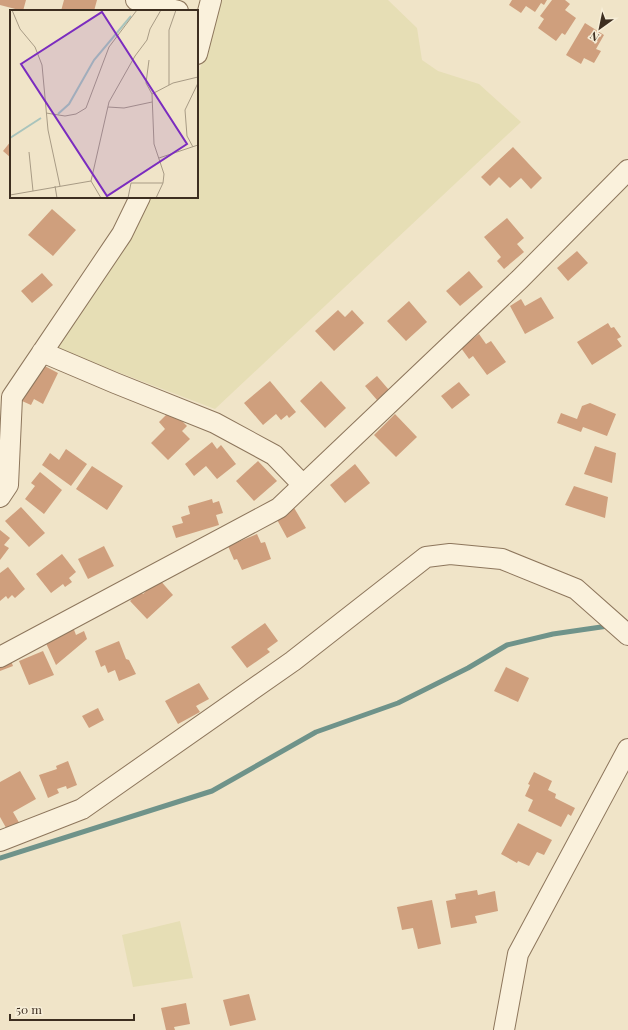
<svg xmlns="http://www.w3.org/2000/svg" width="628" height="1030" viewBox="0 0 628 1030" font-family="'Playfair Display',serif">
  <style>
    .farmland { fill: #e6deb5 }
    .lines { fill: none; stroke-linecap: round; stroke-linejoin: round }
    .stream { stroke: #6f938a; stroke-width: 5 }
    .building { fill: #cf9f7d }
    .minor-casing { stroke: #8d765c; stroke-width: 22 }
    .minor { stroke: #faf1dc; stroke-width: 20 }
    .inset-river { fill: none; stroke: #a9c4bc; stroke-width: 2 }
    .inset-road { fill: none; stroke: #a89b85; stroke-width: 1 }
    .view { fill: #7b2cbf; fill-opacity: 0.15; stroke: #7b2cbf; stroke-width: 2 }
    .inset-edge { fill: none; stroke: #3d2e20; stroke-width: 2 }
  </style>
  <rect width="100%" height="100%" fill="#f0e4c8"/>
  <path class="farmland" d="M 219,0 L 388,0 L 417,28 L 422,60 L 438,71 L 479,84 L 521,122 L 215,409 L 52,347 L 147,197 L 197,197 L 197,80 Z
    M 180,921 L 193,978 L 133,987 L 122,935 Z"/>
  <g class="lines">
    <path class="stream" d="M 0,858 L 212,791 L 316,732 L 398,703 L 468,668 L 507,645 L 553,634 L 608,626"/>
  </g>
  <path class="building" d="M 0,0 L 26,0 L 23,11 L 0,5 Z
    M 64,0 L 97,0 L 94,11 L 61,11 Z
    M 512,0 L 547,0 L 544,5 L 541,3 L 535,12 L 526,6 L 521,13 L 509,5 Z
    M 552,0 L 565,0 L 570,4 L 565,10 L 576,18 L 565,35 L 562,33 L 556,41 L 538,28 L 544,19 L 540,16 Z
    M 585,23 L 604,35 L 596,49 L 601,51 L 594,63 L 584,58 L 581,64 L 566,55 Z
    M 11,141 L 11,158 L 3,151 Z
    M 513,147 L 542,178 L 531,189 L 521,178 L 510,188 L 499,177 L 490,186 L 481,177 Z
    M 52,209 L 76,230 L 53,256 L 28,235 Z
    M 507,218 L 524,238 L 517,244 L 524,252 L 504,269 L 497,261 L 501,257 L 484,237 Z
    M 577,251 L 588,263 L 568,281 L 557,268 Z
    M 469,271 L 483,287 L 460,306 L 446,291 Z
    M 42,273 L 53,285 L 32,303 L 21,291 Z
    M 541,297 L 554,318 L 525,334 L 510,306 L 521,299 L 525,306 Z
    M 409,301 L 427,322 L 406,341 L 387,321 Z
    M 338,310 L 345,317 L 352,310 L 364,323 L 334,351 L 315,331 Z
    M 608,323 L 611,328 L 614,327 L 621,337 L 617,339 L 622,346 L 592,365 L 577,342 Z
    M 479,334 L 486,344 L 491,341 L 506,362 L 487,375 L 473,356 L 469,359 L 461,348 Z
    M 39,363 L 58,373 L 43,404 L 34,399 L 31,405 L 22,401 Z
    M 377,376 L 389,390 L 377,400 L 365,386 Z
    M 270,381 L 296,412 L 289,418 L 287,415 L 281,420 L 276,414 L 263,425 L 244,403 Z
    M 321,381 L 346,408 L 325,428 L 300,401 Z
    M 459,382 L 470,395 L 452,409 L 441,396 Z
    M 590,403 L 616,414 L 607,436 L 583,427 L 581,432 L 557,423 L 561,413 L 577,419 L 582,406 Z
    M 171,410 L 187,426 L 182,431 L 190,439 L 168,460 L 151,443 L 165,429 L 159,422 Z
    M 395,414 L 417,437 L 396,457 L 374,435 Z
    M 212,442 L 217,449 L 221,445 L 236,464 L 217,479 L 206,466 L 194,476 L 185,464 Z
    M 595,446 L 616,453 L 612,483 L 584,474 Z
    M 66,449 L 87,464 L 71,486 L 42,465 L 50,453 L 59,460 Z
    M 258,461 L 277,481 L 254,501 L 236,481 Z
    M 355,464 L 370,483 L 345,503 L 330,485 Z
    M 92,466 L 123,486 L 107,510 L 76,489 Z
    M 40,472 L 62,490 L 44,514 L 25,499 L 35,486 L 31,483 Z
    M 574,486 L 608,497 L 605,518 L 565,505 Z
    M 212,499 L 213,503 L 219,501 L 223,513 L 216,515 L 219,525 L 176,538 L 172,526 L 183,523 L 181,517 L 190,514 L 188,506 Z
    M 293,506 L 306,528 L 287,538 L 275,516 Z
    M 21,507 L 45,533 L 29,547 L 5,521 Z
    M 0,530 L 10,538 L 4,545 L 9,548 L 0,560 Z
    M 257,534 L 261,543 L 265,542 L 271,559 L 242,570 L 237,559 L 234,560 L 228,546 Z
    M 104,546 L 114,566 L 88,579 L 78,559 Z
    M 62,554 L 76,572 L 69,578 L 72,582 L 65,587 L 63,584 L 51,593 L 36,574 Z
    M 8,567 L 25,589 L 15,598 L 12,595 L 8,599 L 6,596 L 0,601 L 0,573 Z
    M 159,579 L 173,595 L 147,619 L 130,601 L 140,591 L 143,594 Z
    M 265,623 L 278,641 L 267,649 L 270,652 L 247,668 L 231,647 Z
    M 73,627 L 76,635 L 84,631 L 87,639 L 56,665 L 45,641 Z
    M 119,641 L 126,659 L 129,660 L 136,674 L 119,681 L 115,670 L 108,673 L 105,665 L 101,667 L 95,651 Z
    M 43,651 L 54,675 L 29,685 L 19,661 Z
    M 10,658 L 13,666 L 0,671 L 0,661 Z
    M 506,667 L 529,678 L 518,702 L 494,691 Z
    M 199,683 L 209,699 L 196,706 L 200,712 L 178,724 L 165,701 Z
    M 98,708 L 104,720 L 89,728 L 82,716 Z
    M 68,761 L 77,785 L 67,789 L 66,786 L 57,789 L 59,793 L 48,798 L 39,775 L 57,769 L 56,766 Z
    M 20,771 L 36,799 L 13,812 L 21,826 L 9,833 L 0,817 L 0,782 Z
    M 534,772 L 552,781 L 548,790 L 556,794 L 555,798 L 575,808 L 571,816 L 568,814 L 561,827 L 528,811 L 533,800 L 525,796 L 530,785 L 528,784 Z
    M 518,823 L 552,840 L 544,855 L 537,852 L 529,866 L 518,861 L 517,863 L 501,854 Z
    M 477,890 L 478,895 L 495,891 L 498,911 L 475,916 L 477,923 L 451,928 L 446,901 L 456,899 L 455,894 Z
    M 432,900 L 441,944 L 418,949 L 413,928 L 402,930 L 397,907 Z
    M 249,994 L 256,1020 L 230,1026 L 223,1000 Z
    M 186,1003 L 190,1024 L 174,1027 L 175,1030 L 166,1030 L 161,1008 Z"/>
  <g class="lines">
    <defs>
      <path id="minor" d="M 136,0 L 178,11
        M 197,54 L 211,0
        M 42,352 L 115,383 L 215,423 L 274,455 L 303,485
        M 0,497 L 8,485 L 12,397 L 122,234 L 140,197
        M 0,657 L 279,508 L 520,279 L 628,170
        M 0,841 L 82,809 L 293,661 L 426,557 L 450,554 L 502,559 L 576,589 L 628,635
        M 504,1030 L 518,954 L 628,749"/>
    </defs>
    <use href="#minor" class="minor-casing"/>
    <use href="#minor" class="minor"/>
  </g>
  <g transform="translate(10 10)">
    <rect width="188" height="188" fill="#f0e4c8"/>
    <path class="inset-river" d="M 48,104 L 59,94 L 84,50 L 121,6M 0,128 L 31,108"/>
    <path class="inset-road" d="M 2,0 L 10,19 L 25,37 L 32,55 L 38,120 L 50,176M 139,50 L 136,73 L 142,84 L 144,134 L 154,164 L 153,173 L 146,188M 159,75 L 159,20 L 166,0M 142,84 L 163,73 L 188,67M 98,97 L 114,98 L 142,92M 36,103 L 55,106 L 66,104 L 76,98 L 99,37 L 127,0M 183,137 L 177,126 L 175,100 L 188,73M 19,142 L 23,181M 149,148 L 188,135M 45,176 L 47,188M 0,185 L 81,171M 91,188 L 81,171 L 99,92 L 125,46 L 137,30 L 140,19 L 151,0M 118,188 L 121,173 L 153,173"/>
    <path class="view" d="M 92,2 L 177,134 L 97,186 L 11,54 Z"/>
    <rect width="188" height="188" class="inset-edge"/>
  </g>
  <g transform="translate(600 28) rotate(213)" stroke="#f7eed8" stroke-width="3" paint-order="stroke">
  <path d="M0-3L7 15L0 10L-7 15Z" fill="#3d2e20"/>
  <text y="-6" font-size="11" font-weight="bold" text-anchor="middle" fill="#3d2e20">N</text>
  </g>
  <path d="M10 1014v6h124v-6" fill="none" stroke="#3d2e20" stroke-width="2"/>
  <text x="16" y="1014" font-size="12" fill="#3d2e20" stroke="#f7eed8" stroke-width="3" paint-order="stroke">50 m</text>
</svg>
